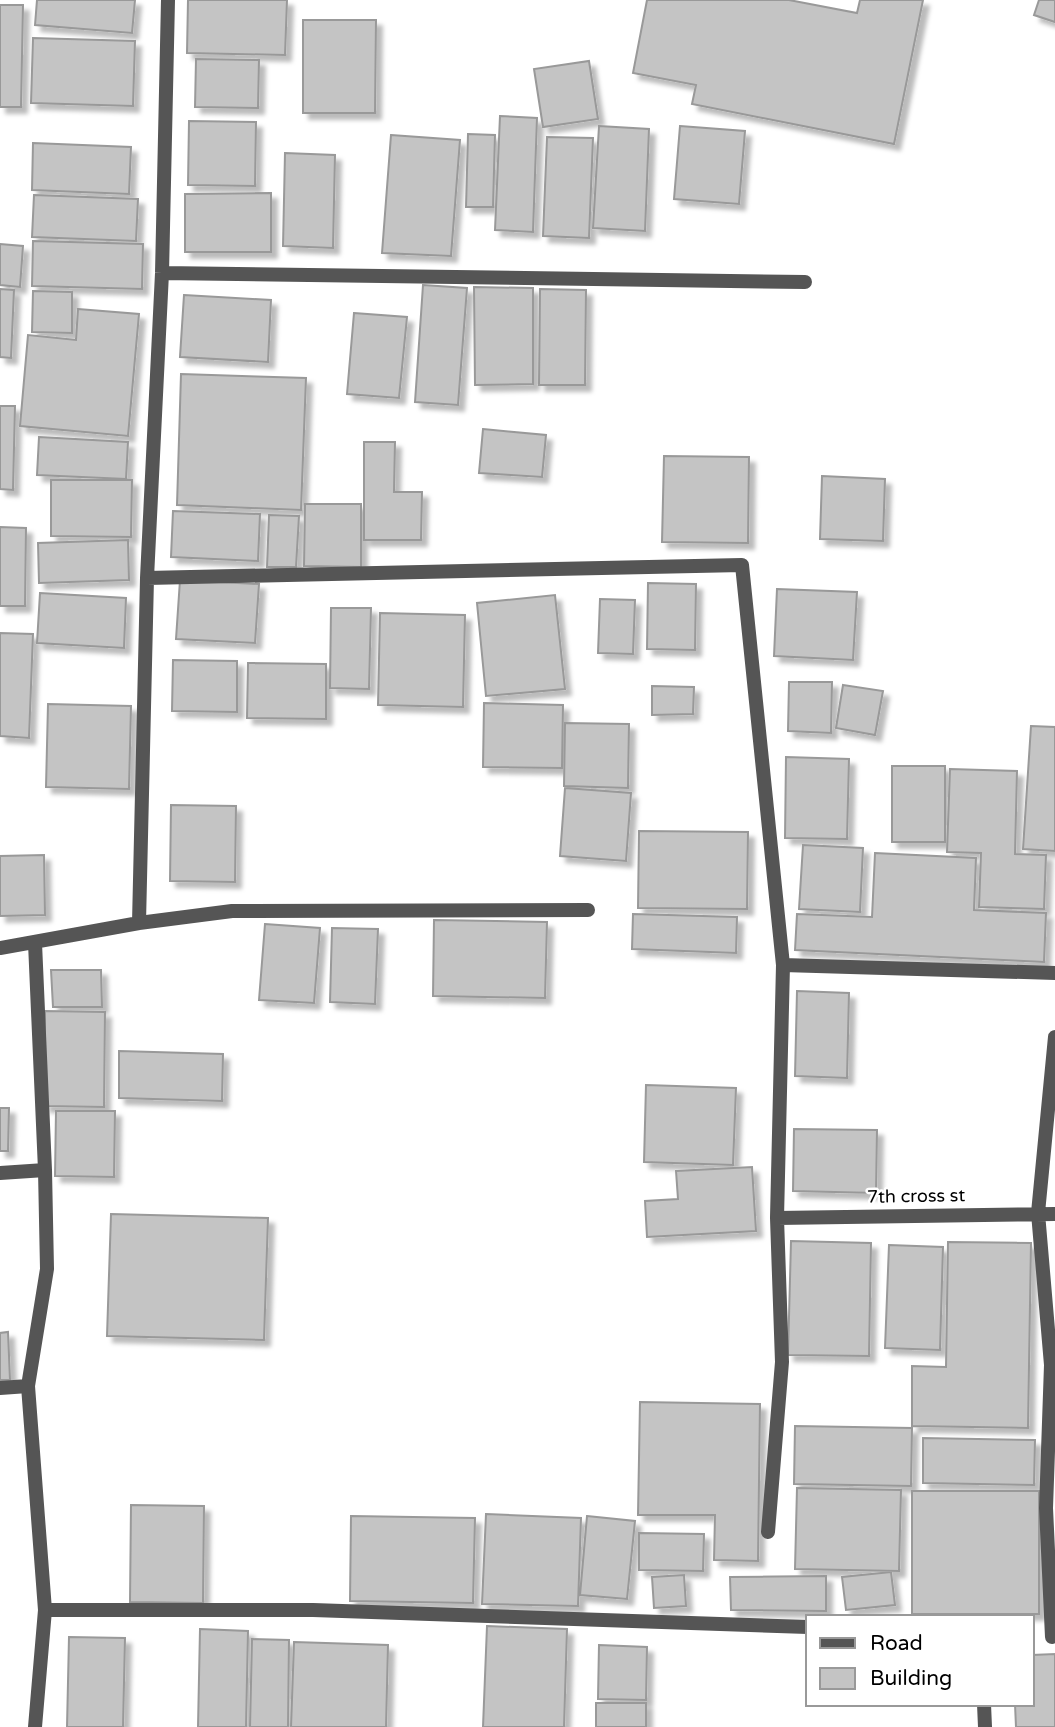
<svg xmlns="http://www.w3.org/2000/svg" width="1055" height="1727" viewBox="0 0 1055 1727" font-family="'Varela Round',sans-serif">
  <style>
    .building { fill: #c4c4c4; stroke: #999; stroke-width: 2; filter: url(#shadow) }
    .lines { fill: none; stroke-linecap: round; stroke-linejoin: round }
    .street { stroke: #555; stroke-width: 14 }
    .labels { text-anchor: middle; dominant-baseline: central; stroke-width: 5; stroke-linejoin: round; paint-order: stroke }
    .street-label { font-size: 18px; fill: #000; stroke: #fff }
  </style>
  <defs>
    <filter id="shadow"><feDropShadow dx="6" dy="6" stdDeviation="2" flood-color="#0004"/></filter>
  </defs>
  <rect width="100%" height="100%" fill="#fff"/>
  <path class="building" d="M 37,0 L 135,0 L 132,33 L 35,25 Z
    M 188,0 L 287,0 L 285,55 L 187,53 Z
    M 647,0 L 789,0 L 857,13 L 860,0 L 923,0 L 894,144 L 692,104 L 696,85 L 633,73 Z
    M 1039,0 L 1055,0 L 1055,22 L 1034,15 Z
    M 0,5 L 23,5 L 21,107 L 0,107 Z
    M 303,20 L 376,20 L 375,113 L 303,113 Z
    M 33,38 L 135,41 L 133,106 L 31,103 Z
    M 196,59 L 259,60 L 258,108 L 195,107 Z
    M 589,61 L 598,119 L 543,127 L 534,69 Z
    M 500,116 L 537,118 L 533,232 L 495,230 Z
    M 189,121 L 256,122 L 255,186 L 188,185 Z
    M 599,126 L 649,129 L 645,231 L 593,228 Z
    M 680,126 L 745,131 L 739,204 L 674,199 Z
    M 468,134 L 495,135 L 493,207 L 466,207 Z
    M 391,135 L 460,140 L 451,256 L 382,253 Z
    M 547,137 L 593,138 L 589,238 L 543,236 Z
    M 33,143 L 131,147 L 129,194 L 32,190 Z
    M 285,153 L 335,155 L 333,248 L 283,246 Z
    M 271,193 L 271,252 L 185,252 L 185,194 Z
    M 34,195 L 138,199 L 136,241 L 32,237 Z
    M 33,241 L 143,244 L 142,289 L 32,286 Z
    M 0,244 L 23,246 L 20,287 L 0,285 Z
    M 423,285 L 467,288 L 458,405 L 415,402 Z
    M 474,287 L 533,288 L 533,384 L 475,385 Z
    M 0,289 L 14,290 L 11,358 L 0,357 Z
    M 540,289 L 586,290 L 585,385 L 539,385 Z
    M 33,291 L 72,292 L 72,333 L 32,332 Z
    M 184,295 L 271,300 L 268,362 L 180,357 Z
    M 78,309 L 139,314 L 128,436 L 20,426 L 28,335 L 76,340 Z
    M 354,313 L 407,317 L 399,398 L 347,394 Z
    M 181,374 L 306,378 L 301,510 L 177,505 Z
    M 0,406 L 15,406 L 13,490 L 0,489 Z
    M 483,429 L 546,435 L 542,477 L 479,473 Z
    M 39,437 L 128,442 L 126,479 L 37,475 Z
    M 364,442 L 395,442 L 394,492 L 422,492 L 421,540 L 364,540 Z
    M 664,456 L 749,457 L 748,543 L 662,542 Z
    M 822,476 L 885,479 L 883,541 L 820,539 Z
    M 51,480 L 132,480 L 131,537 L 51,536 Z
    M 305,504 L 361,504 L 361,567 L 304,566 Z
    M 173,511 L 260,514 L 258,561 L 171,557 Z
    M 269,515 L 299,516 L 296,567 L 267,567 Z
    M 0,527 L 26,528 L 25,606 L 0,606 Z
    M 128,540 L 129,580 L 39,583 L 38,543 Z
    M 180,580 L 259,584 L 255,643 L 176,639 Z
    M 648,583 L 696,584 L 695,650 L 647,649 Z
    M 777,589 L 857,592 L 853,660 L 774,656 Z
    M 40,593 L 126,598 L 124,648 L 37,643 Z
    M 555,595 L 565,689 L 486,696 L 477,603 Z
    M 600,599 L 635,600 L 633,654 L 598,653 Z
    M 331,608 L 371,608 L 369,689 L 330,688 Z
    M 380,613 L 465,615 L 463,707 L 378,705 Z
    M 0,633 L 33,634 L 29,738 L 0,736 Z
    M 173,660 L 237,661 L 237,712 L 172,711 Z
    M 248,663 L 326,664 L 326,719 L 247,718 Z
    M 789,682 L 832,682 L 831,733 L 788,731 Z
    M 843,685 L 883,691 L 875,735 L 836,728 Z
    M 652,686 L 694,687 L 693,714 L 652,715 Z
    M 484,703 L 563,705 L 562,768 L 483,767 Z
    M 48,704 L 131,706 L 129,789 L 46,787 Z
    M 565,723 L 629,724 L 628,788 L 564,786 Z
    M 1031,726 L 1055,727 L 1055,851 L 1023,849 Z
    M 786,757 L 849,759 L 847,839 L 785,838 Z
    M 892,766 L 945,766 L 945,842 L 892,842 Z
    M 950,769 L 1017,771 L 1015,854 L 1046,855 L 1044,909 L 979,907 L 981,853 L 947,852 Z
    M 565,788 L 631,793 L 626,861 L 560,856 Z
    M 171,805 L 236,806 L 235,882 L 170,881 Z
    M 639,831 L 748,832 L 747,909 L 638,908 Z
    M 803,845 L 863,848 L 860,912 L 799,909 Z
    M 875,853 L 976,858 L 974,910 L 1046,913 L 1044,962 L 795,950 L 797,914 L 872,917 Z
    M 44,855 L 45,915 L 0,916 L 0,856 Z
    M 633,914 L 737,917 L 736,953 L 632,949 Z
    M 434,920 L 547,922 L 545,998 L 433,996 Z
    M 265,924 L 320,928 L 314,1003 L 259,1000 Z
    M 332,928 L 378,929 L 375,1004 L 330,1002 Z
    M 51,970 L 101,970 L 102,1007 L 53,1007 Z
    M 797,991 L 849,993 L 847,1078 L 795,1076 Z
    M 45,1011 L 105,1012 L 104,1107 L 44,1106 Z
    M 119,1051 L 223,1054 L 222,1101 L 119,1098 Z
    M 646,1085 L 736,1088 L 733,1165 L 644,1162 Z
    M 0,1108 L 9,1108 L 8,1151 L 0,1151 Z
    M 56,1111 L 115,1111 L 114,1177 L 55,1176 Z
    M 794,1129 L 877,1130 L 876,1193 L 793,1191 Z
    M 752,1167 L 756,1231 L 647,1237 L 645,1201 L 678,1199 L 676,1171 Z
    M 111,1214 L 268,1218 L 264,1340 L 107,1336 Z
    M 791,1241 L 871,1243 L 869,1356 L 788,1355 Z
    M 948,1242 L 1031,1243 L 1028,1428 L 912,1426 L 912,1366 L 946,1367 Z
    M 889,1245 L 943,1247 L 940,1350 L 885,1348 Z
    M 8,1332 L 10,1380 L 0,1380 L 0,1333 Z
    M 640,1402 L 760,1404 L 758,1561 L 714,1560 L 715,1515 L 638,1515 Z
    M 795,1426 L 912,1428 L 911,1486 L 794,1484 Z
    M 923,1438 L 1035,1440 L 1034,1485 L 923,1483 Z
    M 797,1488 L 901,1490 L 899,1571 L 795,1569 Z
    M 912,1491 L 1039,1491 L 1039,1614 L 912,1614 Z
    M 131,1505 L 204,1506 L 203,1603 L 130,1602 Z
    M 486,1514 L 581,1518 L 578,1606 L 482,1604 Z
    M 351,1516 L 475,1518 L 473,1603 L 350,1601 Z
    M 587,1516 L 635,1521 L 627,1599 L 580,1595 Z
    M 639,1533 L 704,1534 L 703,1571 L 639,1570 Z
    M 891,1572 L 895,1605 L 846,1610 L 842,1577 Z
    M 684,1575 L 686,1606 L 654,1608 L 652,1577 Z
    M 826,1576 L 826,1611 L 731,1610 L 730,1577 Z
    M 487,1626 L 567,1629 L 564,1727 L 483,1727 Z
    M 200,1629 L 248,1631 L 246,1727 L 198,1727 Z
    M 69,1637 L 125,1638 L 123,1727 L 67,1727 Z
    M 252,1639 L 289,1640 L 288,1727 L 250,1727 Z
    M 294,1642 L 388,1645 L 386,1727 L 291,1727 Z
    M 599,1645 L 647,1647 L 646,1700 L 598,1699 Z
    M 1055,1654 L 1055,1727 L 1016,1727 L 1015,1704 L 1032,1704 L 1032,1655 Z
    M 596,1703 L 646,1703 L 646,1727 L 596,1727 Z"/>
  <g class="lines">
    <path class="street" d="M 168,0 L 162,273 L 147,578 L 742,565 L 783,965 L 777,1218 L 782,1362 L 768,1532
      M 162,273 L 805,282
      M 139,923 L 232,911 L 588,910
      M 0,948 L 139,923 L 147,578
      M 783,965 L 1055,973
      M 0,1173 L 45,1170 L 35,943
      M 777,1218 L 1055,1214
      M 0,1388 L 28,1386
      M 45,1610 L 313,1610 L 808,1627
      M 1052,1637 L 1046,1508 L 1051,1365 L 1038,1213 L 1055,1037
      M 984,1704 L 985,1727
      M 35,1727 L 45,1610 L 28,1386 L 47,1269 L 45,1170"/>
  </g>
  <g class="labels">
    <g class="street-label">
      <text transform="translate(916 1196) rotate(-1)">7th cross st</text>
    </g>
  </g>
  <rect x="806" y="1615" width="228" height="91" fill="#ffffff" stroke="#999999" stroke-width="2"/>
  <rect x="820" y="1638" width="35" height="10" fill="#555555" stroke="#999999" stroke-width="2"/>
  <text x="870" y="1650" font-size="21" fill="#000000">Road</text>
  <rect x="820" y="1668" width="35" height="21" fill="#c4c4c4" stroke="#999999" stroke-width="2"/>
  <text x="870" y="1685" font-size="21" fill="#000000">Building</text>
</svg>
